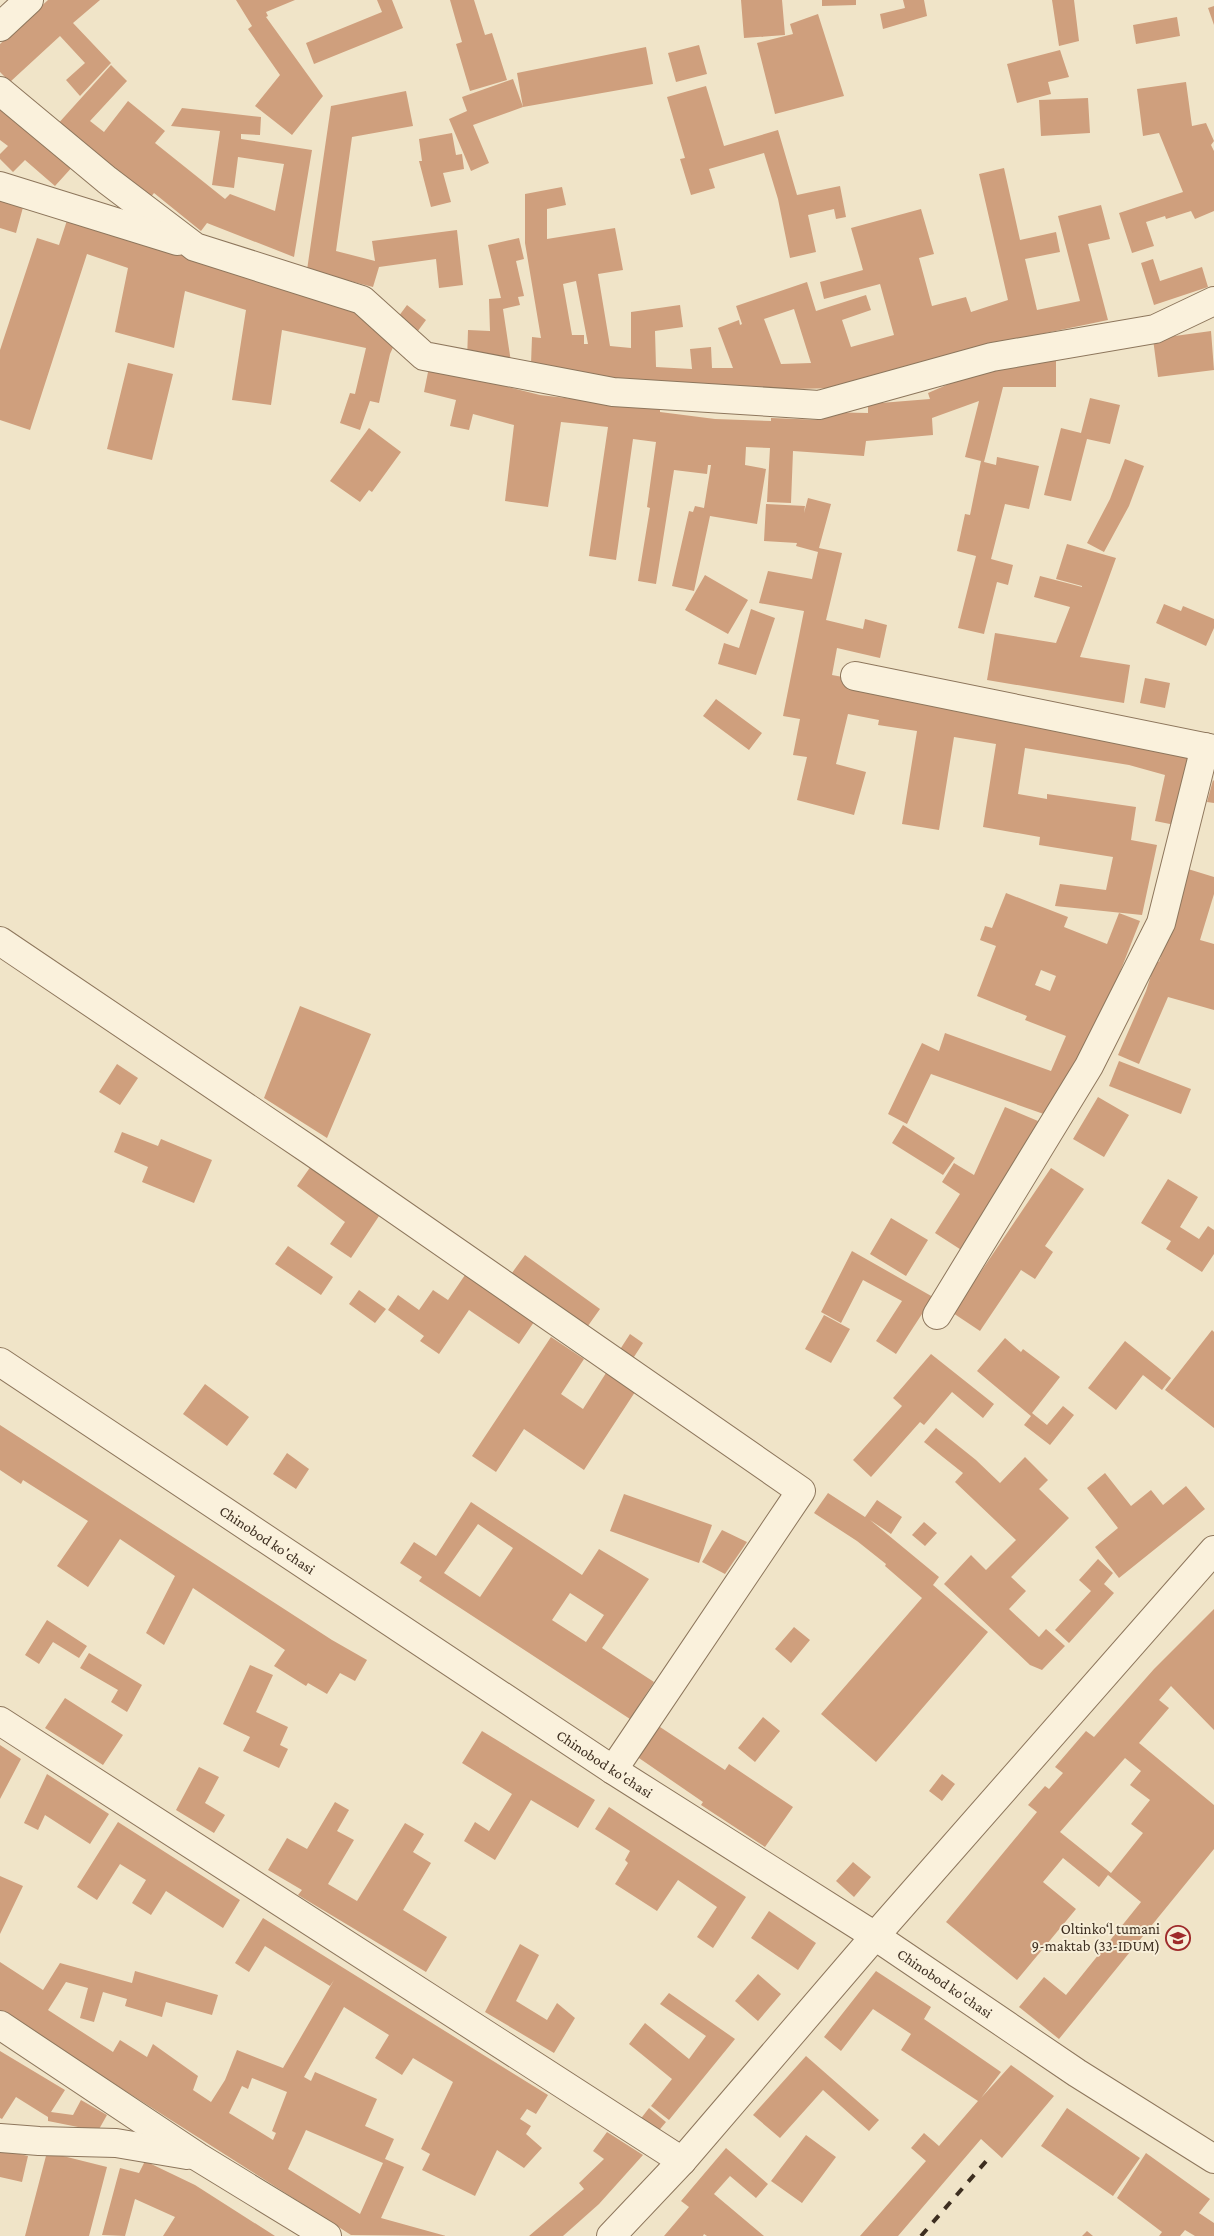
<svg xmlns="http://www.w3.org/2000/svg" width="1214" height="2236" viewBox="0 0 1214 2236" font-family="'Crimson Pro',serif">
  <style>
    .building { fill: #cf9f7d; fill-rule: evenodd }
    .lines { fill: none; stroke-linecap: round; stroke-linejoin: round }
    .minor-casing { stroke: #8d765c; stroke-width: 30 }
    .minor { stroke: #faf1dc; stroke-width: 28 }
    .rail { stroke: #3d2e20; stroke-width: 4; stroke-dasharray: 9 9; stroke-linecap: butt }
    .labels { text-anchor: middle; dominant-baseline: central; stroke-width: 4; stroke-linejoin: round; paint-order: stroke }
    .street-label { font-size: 15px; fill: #3d2e20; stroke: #f7eed8 }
    .poi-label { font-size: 15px; fill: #3d2e20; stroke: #f7eed8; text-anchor: end }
  </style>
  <rect width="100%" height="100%" fill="#f0e4c8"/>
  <path class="building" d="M 48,0 L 100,0 L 73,23 L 111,63 L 80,96 L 66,80 L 85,63 L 60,36 L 10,82 L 0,72 L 0,44 Z
    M 236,0 L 295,0 L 266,12 L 268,16 L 266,17 L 323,96 L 292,135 L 255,106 L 280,75 L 248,29 L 252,26 Z
    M 377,0 L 392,0 L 403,28 L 314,64 L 306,43 L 382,12 Z
    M 450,0 L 474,0 L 485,35 L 492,33 L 507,80 L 470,91 L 456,44 L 462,42 Z
    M 741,0 L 782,0 L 785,35 L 744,38 Z
    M 822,0 L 856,0 L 856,5 L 822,6 Z
    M 903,0 L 924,0 L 927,16 L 883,29 L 880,14 L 905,8 Z
    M 1052,0 L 1074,0 L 1079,41 L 1059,46 Z
    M 1214,6 L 1214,25 L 1208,8 Z
    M 818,14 L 844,96 L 775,114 L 757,43 L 793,34 L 790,24 Z
    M 1177,17 L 1180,36 L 1136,44 L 1133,25 Z
    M 699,45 L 707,74 L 676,82 L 668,53 Z
    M 646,47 L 653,84 L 523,107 L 517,73 Z
    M 1060,50 L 1069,77 L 1048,82 L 1051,94 L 1017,103 L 1007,64 Z
    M 111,65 L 127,81 L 90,121 L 104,132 L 128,101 L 165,131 L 155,143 L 225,199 L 230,194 L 275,211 L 284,164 L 238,157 L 234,188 L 212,185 L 220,131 L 171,126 L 182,108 L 261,117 L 260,135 L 241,134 L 241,139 L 312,150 L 294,257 L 207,223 L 201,231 L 154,193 L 146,203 L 56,126 Z
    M 513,79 L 523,107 L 473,125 L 489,163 L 471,171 L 449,119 L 467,111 L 462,97 Z
    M 1186,82 L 1192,126 L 1206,123 L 1214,141 L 1211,145 L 1214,151 L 1214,211 L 1195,219 L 1191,211 L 1166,219 L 1165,216 L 1146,222 L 1154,246 L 1132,253 L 1119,213 L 1183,192 L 1159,133 L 1143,136 L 1137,89 Z
    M 706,86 L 724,146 L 778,130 L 797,195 L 840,186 L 846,217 L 836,219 L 834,209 L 808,215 L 816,252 L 790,258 L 778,199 L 764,153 L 709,169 L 715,188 L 691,195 L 680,159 L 685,158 L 667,97 Z
    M 406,91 L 413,126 L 352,137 L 336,251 L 375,261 L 372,241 L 457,230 L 463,285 L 439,288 L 436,259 L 379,267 L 373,287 L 307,270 L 331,106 Z
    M 1088,98 L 1090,133 L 1041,136 L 1039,100 Z
    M 0,103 L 74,165 L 55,186 L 25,160 L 13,172 L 0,159 L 0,154 L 8,146 L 0,140 Z
    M 452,133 L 456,155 L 462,154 L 464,169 L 443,173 L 451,202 L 431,207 L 419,161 L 422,161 L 419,139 Z
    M 1004,168 L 1020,240 L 1056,232 L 1060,252 L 1025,259 L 1037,310 L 1080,301 L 1058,216 L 1101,205 L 1110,239 L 1088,244 L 1108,320 L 1017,339 L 842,388 L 693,391 L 549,371 L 550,365 L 531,364 L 532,337 L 541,338 L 525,243 L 525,194 L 562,187 L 566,205 L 547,209 L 547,239 L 615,228 L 623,270 L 598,274 L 610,346 L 631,348 L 631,312 L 680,305 L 683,327 L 655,331 L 656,367 L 692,369 L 690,349 L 711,347 L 712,368 L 733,368 L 718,328 L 739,320 L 740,325 L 742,324 L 736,306 L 807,282 L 816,311 L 866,295 L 871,310 L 842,320 L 851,347 L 894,335 L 880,284 L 824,299 L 820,282 L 863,270 L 851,228 L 921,209 L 934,254 L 919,258 L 932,306 L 966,297 L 971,312 L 1008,300 L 979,174 ZM 576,281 L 588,344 L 584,344 L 584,335 L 572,335 L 563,284 ZM 794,309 L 811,363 L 781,364 L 764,319 Z
    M 0,193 L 25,200 L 16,233 L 0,228 Z
    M 70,211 L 356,305 L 395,343 L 390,354 L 379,403 L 370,401 L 360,430 L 340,423 L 350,393 L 355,394 L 366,348 L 282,330 L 271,405 L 232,400 L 246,310 L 185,291 L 174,348 L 115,332 L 128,268 L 87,254 L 30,430 L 0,420 L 0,350 L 37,238 L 59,245 Z
    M 519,238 L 524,259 L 516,261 L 524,296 L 518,297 L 520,305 L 503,309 L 511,362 L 467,361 L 468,330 L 490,331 L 489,299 L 501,298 L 488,245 Z
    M 1153,259 L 1160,281 L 1202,267 L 1208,287 L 1154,305 L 1141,263 Z
    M 407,305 L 426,320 L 412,339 L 393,324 Z
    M 1211,331 L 1214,370 L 1158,377 L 1153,339 Z
    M 1056,360 L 1056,387 L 1003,387 L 984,462 L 996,465 L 997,457 L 1039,466 L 1029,509 L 1005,504 L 991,559 L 1013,565 L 1008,585 L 997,582 L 984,634 L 958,628 L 976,556 L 957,551 L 965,514 L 970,515 L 981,461 L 965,457 L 979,401 L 932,418 L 933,435 L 866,441 L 864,456 L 793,451 L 791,503 L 767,502 L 770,448 L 746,447 L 745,465 L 766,469 L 757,524 L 710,516 L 694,591 L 672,586 L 689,511 L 693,512 L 695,506 L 704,508 L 711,465 L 708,465 L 707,474 L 674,470 L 656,584 L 638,581 L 650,508 L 647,507 L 656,442 L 633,439 L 616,560 L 589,556 L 608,427 L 561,422 L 548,507 L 505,501 L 514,425 L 473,414 L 469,430 L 450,426 L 456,400 L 424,392 L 429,367 L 540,395 L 660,409 L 660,412 L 715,419 L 771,421 L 771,418 L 822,420 L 823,412 L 868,413 L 868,404 L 930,399 L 928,393 L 1002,361 Z
    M 128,363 L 173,374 L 152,460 L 107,449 Z
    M 1090,398 L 1120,405 L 1110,444 L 1087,439 L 1071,501 L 1044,495 L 1061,428 L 1081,433 Z
    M 369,428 L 401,452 L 372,492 L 369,490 L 360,502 L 330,481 Z
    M 1125,459 L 1144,466 L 1129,506 L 1104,552 L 1087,543 L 1110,499 Z
    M 808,498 L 831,504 L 819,548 L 842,553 L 826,620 L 863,629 L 865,619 L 887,625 L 880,658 L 837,648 L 832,675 L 1198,743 L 1180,826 L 1155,821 L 1165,775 L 1129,765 L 1025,748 L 1018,794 L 1047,799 L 1047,794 L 1136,807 L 1131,840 L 1157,845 L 1142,915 L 1055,906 L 1060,884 L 1106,890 L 1113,857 L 1039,845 L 1040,837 L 983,827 L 996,744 L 954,737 L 939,830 L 902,824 L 917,731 L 878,725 L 879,720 L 848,714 L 836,764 L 866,772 L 854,815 L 797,800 L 807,757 L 793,755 L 800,719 L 783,716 L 804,611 L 759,603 L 768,571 L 812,579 L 818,552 L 796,546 L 797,543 L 764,541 L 766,504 L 805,506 L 804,513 Z
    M 1067,544 L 1116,558 L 1080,657 L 1130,665 L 1124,703 L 987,680 L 995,633 L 1056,643 L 1070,607 L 1034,597 L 1040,576 L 1082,587 L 1082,586 L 1056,579 Z
    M 705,575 L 748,600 L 728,634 L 685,610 Z
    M 1164,604 L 1181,611 L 1183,606 L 1214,619 L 1214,628 L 1206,646 L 1156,623 Z
    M 751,609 L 775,618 L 756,675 L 718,664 L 724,643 L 739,648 Z
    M 1145,678 L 1170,683 L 1165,708 L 1140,703 Z
    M 716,699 L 762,733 L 749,750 L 703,716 Z
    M 1213,780 L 1214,781 L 1214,803 L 1207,802 Z
    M 1188,869 L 1214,877 L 1214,894 L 1200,940 L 1214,944 L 1214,1010 L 1168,997 L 1139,1064 L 1118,1055 L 1146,991 L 1156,960 L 1159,962 Z
    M 1006,893 L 1068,917 L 1064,927 L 1107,944 L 1119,913 L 1140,921 L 1091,1046 L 1055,1118 L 931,1074 L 907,1124 L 888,1114 L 922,1043 L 939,1051 L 945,1033 L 1051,1071 L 1066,1036 L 1025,1020 L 1027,1016 L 977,996 L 996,946 L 980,940 L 985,926 L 992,928 ZM 1041,970 L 1056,976 L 1050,991 L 1035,985 Z
    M 300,1006 L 371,1034 L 327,1138 L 264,1098 Z
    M 1119,1061 L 1191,1089 L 1181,1114 L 1109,1086 Z
    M 117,1064 L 138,1078 L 120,1105 L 99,1092 Z
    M 1098,1097 L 1129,1115 L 1104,1157 L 1073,1139 Z
    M 1005,1107 L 1038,1121 L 1004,1194 L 966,1253 L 935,1233 L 960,1194 L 942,1182 L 954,1163 L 974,1175 Z
    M 903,1125 L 955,1158 L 943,1175 L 892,1143 Z
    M 122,1132 L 158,1146 L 161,1139 L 212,1160 L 194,1203 L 142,1182 L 148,1167 L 114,1152 Z
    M 311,1166 L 379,1216 L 351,1258 L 330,1244 L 345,1222 L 297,1186 Z
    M 1051,1168 L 1084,1189 L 1045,1246 L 1053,1252 L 1035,1279 L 1021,1270 L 980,1331 L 953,1313 Z
    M 1168,1179 L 1198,1197 L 1180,1227 L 1199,1239 L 1208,1226 L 1214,1230 L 1214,1254 L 1202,1272 L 1166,1249 L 1171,1241 L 1141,1223 Z
    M 891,1218 L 928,1240 L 906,1276 L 870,1254 Z
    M 288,1246 L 333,1277 L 321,1295 L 275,1264 Z
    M 852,1251 L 933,1297 L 896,1354 L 876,1341 L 902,1301 L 863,1280 L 841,1323 L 821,1312 Z
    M 525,1255 L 600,1309 L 585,1330 L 509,1277 Z
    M 465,1275 L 534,1322 L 519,1344 L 469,1310 L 439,1354 L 420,1341 L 424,1336 L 388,1310 L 398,1295 L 419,1310 L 433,1290 L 448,1300 Z
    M 359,1290 L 386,1309 L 375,1323 L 349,1304 Z
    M 824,1315 L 850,1329 L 831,1363 L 805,1349 Z
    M 1212,1330 L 1214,1332 L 1214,1428 L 1165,1390 Z
    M 630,1334 L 643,1343 L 632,1360 L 619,1351 Z
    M 551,1337 L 584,1359 L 561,1394 L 583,1409 L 606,1373 L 635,1392 L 584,1470 L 524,1429 L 496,1472 L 472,1456 Z
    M 1005,1338 L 1021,1352 L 1023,1349 L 1060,1377 L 1032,1413 L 1047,1425 L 1063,1406 L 1074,1415 L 1050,1445 L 1024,1425 L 1031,1416 L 977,1371 Z
    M 1125,1341 L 1171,1378 L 1162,1390 L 1143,1375 L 1116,1410 L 1088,1388 Z
    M 931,1354 L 994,1404 L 983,1418 L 952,1392 L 924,1425 L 920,1422 L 871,1477 L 853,1460 L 902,1406 L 893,1398 Z
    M 205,1384 L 249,1417 L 227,1446 L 183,1414 Z
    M 0,1425 L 332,1640 L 367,1660 L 355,1681 L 340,1673 L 327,1694 L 308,1683 L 306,1686 L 274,1666 L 285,1650 L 193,1588 L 164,1645 L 146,1633 L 175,1576 L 120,1539 L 88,1587 L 57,1566 L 88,1521 L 23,1480 L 21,1484 L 0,1470 Z
    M 936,1428 L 976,1460 L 1000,1483 L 1025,1457 L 1048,1480 L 1039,1489 L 1069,1518 L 1011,1577 L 1026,1591 L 1009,1609 L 1039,1637 L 1046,1629 L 1065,1646 L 1042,1670 L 1030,1665 L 944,1584 L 971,1555 L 986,1570 L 1016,1540 L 955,1482 L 963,1473 L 924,1442 Z
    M 287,1453 L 309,1469 L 296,1489 L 273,1474 Z
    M 1105,1473 L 1131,1506 L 1151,1490 L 1163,1505 L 1186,1486 L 1205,1509 L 1119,1578 L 1095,1547 L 1118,1528 L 1087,1488 Z
    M 828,1493 L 865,1517 L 877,1500 L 902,1517 L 891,1534 L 870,1520 L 939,1577 L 933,1585 L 988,1632 L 876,1762 L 821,1714 L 922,1598 L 885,1566 L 886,1564 L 857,1541 L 814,1513 Z
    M 624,1494 L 712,1525 L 699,1563 L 610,1531 Z
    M 471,1502 L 582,1575 L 599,1549 L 649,1579 L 602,1648 L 654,1682 L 630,1719 L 419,1581 L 422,1577 L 400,1563 L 414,1542 L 436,1556 ZM 478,1524 L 513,1548 L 480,1597 L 444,1573 ZM 570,1593 L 604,1615 L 586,1642 L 552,1620 Z
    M 924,1522 L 937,1533 L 925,1546 L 912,1535 Z
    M 722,1530 L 747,1542 L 725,1574 L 702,1562 Z
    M 1098,1559 L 1113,1573 L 1104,1584 L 1114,1593 L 1069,1643 L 1055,1630 L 1091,1591 L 1079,1580 Z
    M 1214,1609 L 1214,1730 L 1171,1686 L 1159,1700 L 1169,1708 L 1139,1743 L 1214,1805 L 1214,1849 L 1059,2039 L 1019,2007 L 1044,1977 L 1066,1995 L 1141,1902 L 1108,1875 L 1099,1887 L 1063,1858 L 1043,1882 L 1076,1909 L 1017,1980 L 946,1922 L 1037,1812 L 1028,1805 L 1045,1786 L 1049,1789 L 1063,1773 L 1055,1767 L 1086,1731 L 1094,1737 L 1154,1669 ZM 1125,1758 L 1141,1771 L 1130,1785 L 1150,1800 L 1131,1824 L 1143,1833 L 1111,1873 L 1060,1832 Z
    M 47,1620 L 87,1646 L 79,1658 L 53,1642 L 39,1664 L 25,1655 Z
    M 794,1627 L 810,1640 L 791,1663 L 775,1649 Z
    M 89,1653 L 142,1685 L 127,1712 L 111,1702 L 118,1690 L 80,1668 Z
    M 250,1665 L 273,1675 L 256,1712 L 288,1727 L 280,1745 L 288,1749 L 279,1768 L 243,1751 L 250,1737 L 223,1724 Z
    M 65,1698 L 123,1735 L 103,1765 L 45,1728 Z
    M 763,1717 L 780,1731 L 755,1762 L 738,1748 Z
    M 657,1725 L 725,1770 L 729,1764 L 793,1807 L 765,1847 L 701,1805 L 703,1802 L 636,1756 Z
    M 482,1731 L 595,1800 L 578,1828 L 531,1800 L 495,1860 L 464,1841 L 475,1822 L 489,1831 L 512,1794 L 462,1763 Z
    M 0,1745 L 21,1759 L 0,1799 Z
    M 199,1767 L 219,1777 L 205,1803 L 225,1815 L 214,1833 L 176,1810 Z
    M 47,1774 L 109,1814 L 90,1844 L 45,1815 L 38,1830 L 24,1823 Z
    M 942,1774 L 955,1784 L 942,1801 L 929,1791 Z
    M 335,1802 L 349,1810 L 337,1831 L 354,1840 L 328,1884 L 357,1901 L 405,1823 L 424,1834 L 413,1852 L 431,1863 L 403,1910 L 447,1937 L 426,1972 L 298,1895 L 302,1890 L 268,1870 L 287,1838 L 307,1849 Z
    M 609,1807 L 746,1897 L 713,1948 L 697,1937 L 717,1907 L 678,1880 L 657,1911 L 615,1884 L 628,1863 L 625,1860 L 630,1851 L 595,1829 Z
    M 118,1822 L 240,1900 L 223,1928 L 166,1891 L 151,1915 L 132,1903 L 146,1880 L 120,1864 L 97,1900 L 77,1887 Z
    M 853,1862 L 871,1877 L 854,1897 L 836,1881 Z
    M 0,1876 L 23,1886 L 0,1934 Z
    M 769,1911 L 816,1943 L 798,1970 L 751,1938 Z
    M 263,1918 L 548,2095 L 536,2114 L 527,2109 L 520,2119 L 531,2126 L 526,2134 L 542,2148 L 524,2168 L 497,2150 L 475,2196 L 422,2170 L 430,2154 L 421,2149 L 453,2082 L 413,2058 L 402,2075 L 375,2058 L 389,2035 L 344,2007 L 304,2077 L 311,2081 L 315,2072 L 377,2099 L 365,2126 L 394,2139 L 385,2159 L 404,2167 L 381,2218 L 446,2236 L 351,2235 L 0,2011 L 0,1962 L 43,1990 L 60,1963 L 132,1983 L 135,1971 L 218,1995 L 212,2015 L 166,2002 L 162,2017 L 125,2006 L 127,1999 L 103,1992 L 94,2022 L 80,2018 L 88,1988 L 66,1982 L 48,2010 L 113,2052 L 120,2040 L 147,2057 L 153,2044 L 198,2076 L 193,2090 L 211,2102 L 225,2080 L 237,2050 L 283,2068 L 334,1980 L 330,1986 L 265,1946 L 249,1972 L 235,1963 ZM 252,2078 L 287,2092 L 272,2131 L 276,2133 L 273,2140 L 229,2113 L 242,2086 L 248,2089 ZM 306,2130 L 383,2163 L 360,2214 L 288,2169 Z
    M 520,1944 L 539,1955 L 516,2001 L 547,2020 L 557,2003 L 575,2018 L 554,2053 L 485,2012 Z
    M 876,1971 L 931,2007 L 924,2019 L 1001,2072 L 981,2098 L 1011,2065 L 1054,2096 L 1002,2158 L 981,2139 L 898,2236 L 860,2236 L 926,2161 L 911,2148 L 924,2133 L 939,2146 L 978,2101 L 901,2050 L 911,2034 L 873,2009 L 841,2051 L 824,2037 Z
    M 758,1974 L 781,1994 L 758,2021 L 735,2001 Z
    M 669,1993 L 735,2039 L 669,2120 L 651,2106 L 672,2079 L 629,2044 L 645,2023 L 689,2059 L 706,2036 L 660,2004 Z
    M 0,2051 L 65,2090 L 51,2112 L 73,2115 L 81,2100 L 107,2115 L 98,2131 L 48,2121 L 48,2117 L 16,2097 L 2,2119 L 0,2118 Z
    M 806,2056 L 879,2120 L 869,2131 L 823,2090 L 780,2138 L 753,2115 Z
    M 649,2108 L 666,2122 L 656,2134 L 639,2121 Z
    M 1067,2108 L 1140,2158 L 1113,2196 L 1041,2146 Z
    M 607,2132 L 643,2155 L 599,2204 L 563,2236 L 529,2236 L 584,2189 L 579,2183 L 604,2159 L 593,2151 Z
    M 806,2135 L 836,2157 L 802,2203 L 771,2181 Z
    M 726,2148 L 768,2184 L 756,2198 L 730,2176 L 714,2194 L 764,2236 L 707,2236 L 704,2234 L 703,2236 L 664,2236 L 689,2207 L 681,2201 Z
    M 0,2149 L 28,2156 L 22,2182 L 0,2177 Z
    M 47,2152 L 107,2167 L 89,2236 L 25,2236 Z
    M 1146,2153 L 1210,2199 L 1199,2213 L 1214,2223 L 1214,2236 L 1195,2236 L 1185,2230 L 1180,2236 L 1159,2236 L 1162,2232 L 1117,2198 Z
    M 145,2161 L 195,2185 L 275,2236 L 163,2236 L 175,2217 L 135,2199 L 125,2236 L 102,2235 L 120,2168 L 139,2173 Z
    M 1087,2231 L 1093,2236 L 1082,2236 Z"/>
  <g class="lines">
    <defs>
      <g id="minor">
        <path d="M 0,27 L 29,0"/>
        <path d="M 0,91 L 107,180 L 195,247 L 362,300 L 424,356 L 613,392 L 819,405 L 992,357 L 1155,329 L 1214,301"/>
        <path d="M 0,186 L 177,241"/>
        <path d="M 855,676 L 1214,749"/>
        <path d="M 0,941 L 311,1151 L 801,1491 L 613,1770"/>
        <path d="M 937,1315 L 1089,1066 L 1161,923 L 1205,747"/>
        <path id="s1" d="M 0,1362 L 613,1770 L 875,1936 L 1077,2073 L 1214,2159"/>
        <path d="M 0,1721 L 682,2161"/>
        <path d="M 0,2025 L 198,2157 L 327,2236"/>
        <path d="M 0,2138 L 39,2141 L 116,2143 L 187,2155"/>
        <path d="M 611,2236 L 682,2161 L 875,1936 L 1214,1550"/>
      </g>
    </defs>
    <use href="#minor" class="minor-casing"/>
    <use href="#minor" class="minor"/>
    <path class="rail" d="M 921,2236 L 988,2159"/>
  </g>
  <defs>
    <symbol id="school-ring" viewBox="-11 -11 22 22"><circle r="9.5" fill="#f7eed8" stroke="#9e2a2b" stroke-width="1.5"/><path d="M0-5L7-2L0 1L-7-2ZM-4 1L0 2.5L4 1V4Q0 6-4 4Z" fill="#9e2a2b"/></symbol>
  </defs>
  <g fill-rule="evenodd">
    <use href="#school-ring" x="1164" y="1924" width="28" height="28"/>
  </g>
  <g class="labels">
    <g class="street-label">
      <text stroke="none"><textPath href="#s1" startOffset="321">Chinobod ko'chasi</textPath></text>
      <text stroke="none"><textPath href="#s1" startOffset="726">Chinobod ko'chasi</textPath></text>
      <text stroke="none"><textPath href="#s1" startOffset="1131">Chinobod ko'chasi</textPath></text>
    </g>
    <g class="poi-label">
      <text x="1160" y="1929">Oltinko‘l tumani<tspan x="1160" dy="17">9-maktab (33-IDUM)</tspan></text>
    </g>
  </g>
</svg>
